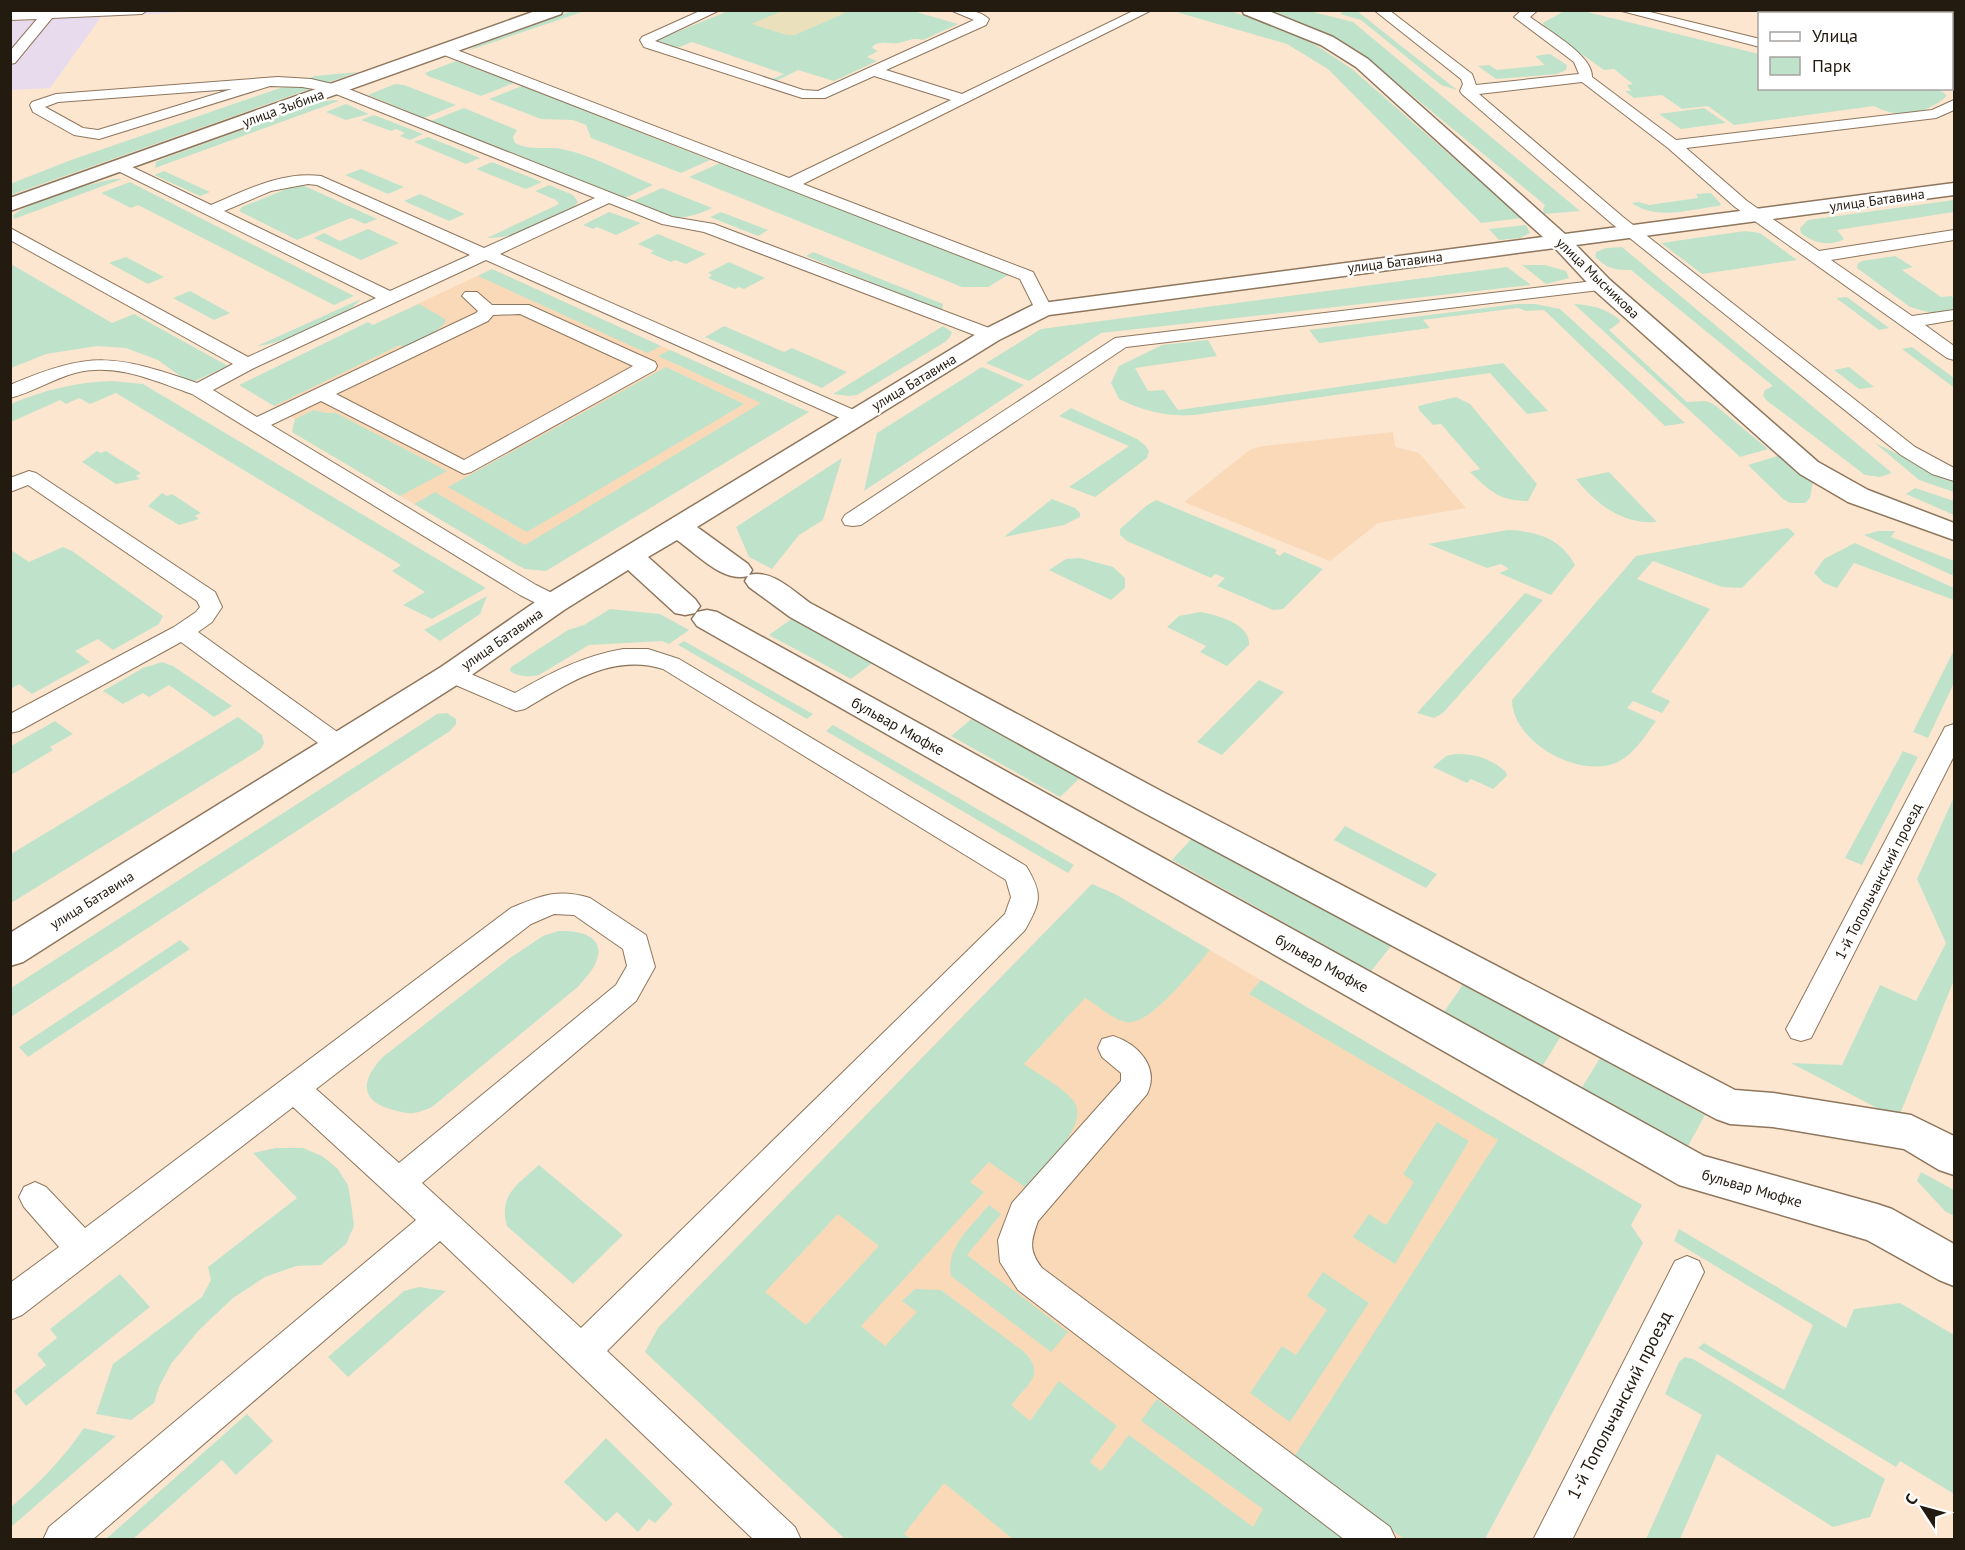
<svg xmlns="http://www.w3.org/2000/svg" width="1965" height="1550" viewBox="0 0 1965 1550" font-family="'PT Sans',sans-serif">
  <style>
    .industrial { fill: #e9dbee }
    .built { fill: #fad9b8 }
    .green { fill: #bfe3ca; fill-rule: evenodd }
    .sand { fill: #eae1bc }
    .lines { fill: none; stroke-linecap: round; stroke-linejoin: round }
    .lane-casing { stroke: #8e765d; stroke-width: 2 }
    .street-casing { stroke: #8e765d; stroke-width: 3 }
    .lane { fill: #fff; fill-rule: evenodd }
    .street { fill: #fff; fill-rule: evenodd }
    .labels { text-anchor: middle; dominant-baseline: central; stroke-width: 5; stroke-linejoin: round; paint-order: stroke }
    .far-street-label { font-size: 14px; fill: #231a10; stroke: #fff }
    .street-label { font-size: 15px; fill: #231a10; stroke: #fff }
    .near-street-label { font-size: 18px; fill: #231a10; stroke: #fff }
  </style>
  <rect width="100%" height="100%" fill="#fce6d0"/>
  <path class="industrial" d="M 11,11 L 200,11 L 101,17 L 50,88 L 11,90 Z"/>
  <path class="built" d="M 492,269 L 791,405 L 519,566 L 292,432 L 296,420 L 274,406 L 400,345 L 373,325 Z
    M 1393,432 L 1395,447 L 1419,453 L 1466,508 L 1378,523 L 1330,561 L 1184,502 L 1251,449 L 1264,446 Z
    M 1092,884 L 1115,894 L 1642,1205 L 1457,1539 L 845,1539 L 645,1352 L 658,1328 Z"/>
  <path class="green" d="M 574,10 L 585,11 L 467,51 L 476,46 Z
    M 1346,10 L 1357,11 L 1457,90 L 1441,85 L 1361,20 L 1340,14 Z
    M 728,11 L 913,11 L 958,24 L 923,40 C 911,37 909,41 898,43 C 889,44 883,41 874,45 L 872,48 L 878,51 L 867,57 L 877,61 L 834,81 L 798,70 L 776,81 L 770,80 L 784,74 L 692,42 L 677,48 L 657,40 Z
    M 1173,11 L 1231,11 L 1292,33 L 1317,46 L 1352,69 L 1522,218 L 1481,223 L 1328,69 L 1287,44 Z
    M 1263,11 L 1309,11 L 1353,22 L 1580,211 L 1544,214 L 1543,209 L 1545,205 L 1357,50 L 1285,17 Z
    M 1564,11 L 1583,11 L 1759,54 L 1760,88 L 1902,88 C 1916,92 1936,83 1947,96 C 1926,114 1900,120 1874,106 L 1734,125 L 1708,106 L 1682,109 L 1662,95 L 1634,98 L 1625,91 L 1631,91 L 1627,85 L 1633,84 L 1614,69 L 1604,70 L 1545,28 L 1543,23 Z
    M 1550,54 L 1567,65 L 1566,70 L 1557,74 L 1496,79 L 1478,66 L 1489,65 L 1497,70 L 1545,65 L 1535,56 Z
    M 456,61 L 514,83 L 481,96 L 428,76 L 425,73 Z
    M 358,72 L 11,195 L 10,184 L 71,160 L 315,76 Z
    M 395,84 L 404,85 L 456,105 L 424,118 L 368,95 Z
    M 522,86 L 710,160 L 681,173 L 591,138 L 586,125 L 573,120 L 541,119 L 489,99 Z
    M 334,100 L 339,101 L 155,168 L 156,162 L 165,158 L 319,102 Z
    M 346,104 L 369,114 L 346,120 L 326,112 Z
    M 464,108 L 517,130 L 513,137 L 515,143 C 533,152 549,145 566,150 C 593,156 627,174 653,185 L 623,199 L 431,121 Z
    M 1704,108 L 1726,123 L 1681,129 L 1659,114 Z
    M 374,115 L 423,134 L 410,140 L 400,136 L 405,133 L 396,129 L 391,131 L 361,120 Z
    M 428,137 L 480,158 L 466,164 L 414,142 Z
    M 492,162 L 542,182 L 526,189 L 476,169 Z
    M 720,163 L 1008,275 L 988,287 L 962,287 L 689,177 Z
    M 361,169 L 404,187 L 388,194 L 345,175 Z
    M 164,171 L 210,192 L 200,196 L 154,175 Z
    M 115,179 L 122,179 L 14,219 L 13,216 C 26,202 94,182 115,179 Z
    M 130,182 L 354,296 L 334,305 L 138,205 L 131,208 L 101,193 Z
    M 302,185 L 307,187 L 377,219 L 365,224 L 351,218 L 297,240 L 239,211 L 242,207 L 289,188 Z
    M 549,185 L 573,195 L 578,202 C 563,221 511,239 487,238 L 559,204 L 556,200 L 535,191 Z
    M 662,188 L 712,208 C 677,225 665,216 631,202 Z
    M 1711,193 L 1721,204 L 1719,206 C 1691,209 1656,221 1632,203 L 1639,202 L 1649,205 L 1698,198 L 1696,194 Z
    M 420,194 L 465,214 L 449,221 L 404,201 Z
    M 1954,200 L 1954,212 L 1837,230 L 1844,239 C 1830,247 1813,243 1801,233 L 1800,228 L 1808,220 Z
    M 609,212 L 641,223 L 616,235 L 597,227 L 593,229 L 583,225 Z
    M 721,212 L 768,230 L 758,236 L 710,217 Z
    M 1526,225 L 1530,233 L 1520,238 L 1499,240 L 1489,229 Z
    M 368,229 L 399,243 L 361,260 L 314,238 L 324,233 L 340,241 Z
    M 1745,231 L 1760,233 L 1797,260 L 1702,274 L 1661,243 Z
    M 658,234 L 706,254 L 686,264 L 675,260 L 671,262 L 650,253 L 654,251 L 638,244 Z
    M 1622,247 L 1892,473 L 1880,477 L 1865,475 L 1766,400 L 1763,395 L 1765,390 L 1773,386 L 1631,270 C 1614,270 1608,269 1595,257 L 1596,252 L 1606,248 Z
    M 813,252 L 943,304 L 942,311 L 806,256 Z
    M 1895,256 L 1913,267 L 1902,270 L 1941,297 L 1951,296 L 1954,298 L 1954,309 L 1931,313 L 1910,307 L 1857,268 L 1858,263 L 1862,261 Z
    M 126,257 L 164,277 L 148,284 L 109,263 Z
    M 729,262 L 765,278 L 744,289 L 739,287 L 735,289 L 708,278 L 712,275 L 708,273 Z
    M 11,264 L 112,323 L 134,314 L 228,366 L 195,381 L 187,381 L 158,360 L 126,348 L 97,346 L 46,354 L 11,368 Z
    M 1522,265 L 1545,265 L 1566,271 L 1569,278 L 1546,284 Z
    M 1507,267 L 1531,285 L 1101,333 L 1029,381 L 986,363 L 1041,329 Z
    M 492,269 L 661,346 L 647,353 L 478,276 Z
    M 190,291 L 230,313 L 214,320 L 173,298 Z
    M 1847,297 L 1889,328 L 1879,330 L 1836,298 Z
    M 361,299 C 344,319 284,343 257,346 Z
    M 419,304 L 445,319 L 445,323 L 431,336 L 405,348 L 400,345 L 274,406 L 239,385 L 368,322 L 373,325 Z
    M 1517,304 L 1535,304 L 1560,309 L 1685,423 L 1665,426 L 1544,310 L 1526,311 L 1518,308 L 1423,320 L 1430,328 L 1319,343 L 1309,330 Z
    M 1574,304 C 1591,305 1605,308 1619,319 L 1620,322 L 1609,330 L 1687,402 L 1706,401 L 1715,405 L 1768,449 L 1740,457 Z
    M 724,326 L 784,352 L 792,348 L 847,372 L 822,388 L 705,337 Z
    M 943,326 L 952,332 L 950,337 L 945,342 L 857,395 L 849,396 L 833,394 Z
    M 1208,340 L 1217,356 L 1135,368 L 1148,391 L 1164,390 L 1178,410 L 1503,363 L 1548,411 L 1527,414 L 1490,373 L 1194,415 C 1167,417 1143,411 1119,399 L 1111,383 L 1119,366 L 1162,345 Z
    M 1912,347 L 1954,378 L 1954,386 L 1952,386 L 1902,349 Z
    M 670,350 L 809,412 L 546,571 L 525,569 L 519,566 L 414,504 L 435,492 L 525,545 L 761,403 L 658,356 Z
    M 666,367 L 744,404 L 527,532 L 448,487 Z
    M 982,367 L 1024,385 L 864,491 L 877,433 Z
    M 1849,367 L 1874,387 L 1859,389 L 1834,370 Z
    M 112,381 L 143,384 L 486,588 L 432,619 L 403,605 L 425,592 L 392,571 L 401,565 L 116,393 L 90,404 L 79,398 L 66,404 L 60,400 L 11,422 L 11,404 C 43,390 77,382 112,381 Z
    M 1456,397 L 1470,404 L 1537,484 L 1528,501 C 1499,501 1490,491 1470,472 L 1480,469 L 1441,424 L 1433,425 L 1419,410 L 1418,406 Z
    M 1071,408 L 1137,439 L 1145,445 L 1149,451 L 1147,458 L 1095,497 L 1069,487 L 1129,446 L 1059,416 Z
    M 314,410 L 326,413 L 336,413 L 447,471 L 400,496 L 292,432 L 295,419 Z
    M 1875,443 L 1954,482 L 1954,492 L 1919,480 Z
    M 97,451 L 101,453 L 106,451 L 141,473 L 136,476 L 140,479 L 116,484 L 82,462 Z
    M 1778,456 L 1813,482 L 1810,498 L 1805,503 L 1790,503 L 1783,499 L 1748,465 Z
    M 842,458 L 823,520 L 799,535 L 772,569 L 749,557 L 736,527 Z
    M 1609,472 L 1657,522 C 1623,525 1596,504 1576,479 Z
    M 1915,488 L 1954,501 L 1954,515 L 1906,494 Z
    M 162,493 L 167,496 L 172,494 L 201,513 L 195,516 L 199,519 L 179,525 L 148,506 Z
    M 1052,499 L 1075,508 L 1080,513 L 1080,517 L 1064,525 L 1004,537 Z
    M 1156,500 L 1277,550 L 1275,553 L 1280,556 L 1284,552 L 1323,569 L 1283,609 L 1273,610 L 1217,586 L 1225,578 L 1215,574 L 1211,578 L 1127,541 L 1120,535 L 1120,529 L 1146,506 Z
    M 1788,528 L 1795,534 L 1742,588 L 1722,587 L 1653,561 L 1637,579 L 1710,609 L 1651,692 L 1670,701 L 1662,713 L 1633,701 L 1627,708 L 1656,721 C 1645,736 1635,753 1618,762 C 1580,780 1512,742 1512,700 L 1636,556 Z
    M 1508,530 C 1536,531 1561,538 1575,565 L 1551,595 L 1499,573 L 1509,569 L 1501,564 L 1487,568 L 1428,544 Z
    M 1878,531 L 1895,531 L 1891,537 L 1954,561 L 1954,576 L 1864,535 Z
    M 1855,543 L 1954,588 L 1954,600 L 1854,563 L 1837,588 L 1824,583 L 1814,573 L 1824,559 Z
    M 63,547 L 72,551 L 163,616 L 159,624 L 113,650 L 98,639 L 75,651 L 90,662 L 32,694 L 19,684 L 11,689 L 11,550 L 29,562 Z
    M 1080,558 L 1113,567 L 1125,578 L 1125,588 L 1111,600 L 1049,570 L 1066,559 Z
    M 1525,593 L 1543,600 L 1443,713 L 1434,718 L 1417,713 Z
    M 487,596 L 480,614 L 440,641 L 424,630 Z
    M 610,609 L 660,614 L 689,630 L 669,644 L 662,641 L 589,645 L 539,675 C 530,677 518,677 510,671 L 511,667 L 568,630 L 584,625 Z
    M 1200,612 C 1217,615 1251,624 1249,645 L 1227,666 L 1200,652 L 1206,646 L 1167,627 L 1179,616 Z
    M 794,617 L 875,661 L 851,679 L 769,635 Z
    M 684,641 L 813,714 L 807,719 L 678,645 Z
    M 1953,652 L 1954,653 L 1954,683 L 1928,738 L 1913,732 Z
    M 162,662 L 173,666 L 232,706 L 214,717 L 169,685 L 149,697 L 143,693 L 123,704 L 103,691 L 143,668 Z
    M 1259,680 L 1284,692 L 1222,755 L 1197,742 Z
    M 447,713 L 456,719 L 456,724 L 450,731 L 11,1017 L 11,988 L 428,720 L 437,714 Z
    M 238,717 L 262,735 L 264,743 L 261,749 L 11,903 L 11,854 Z
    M 974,717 L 1082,776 L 1060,797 L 951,736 Z
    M 55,721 L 73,734 L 50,747 L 53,750 L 11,775 L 11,746 Z
    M 833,725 L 1074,865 L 1068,873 L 826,731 Z
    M 1903,751 L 1918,757 L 1862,865 L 1845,858 Z
    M 1455,754 C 1475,753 1492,759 1506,772 L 1507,776 L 1493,789 L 1471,779 L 1467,783 L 1433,767 L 1446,756 Z
    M 1954,797 L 1954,980 L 1898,1119 L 1791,1063 L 1842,1065 L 1880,985 L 1916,1001 L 1946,943 L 1917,879 Z
    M 1345,826 L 1437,874 L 1426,888 L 1334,840 Z
    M 1194,836 L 1392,945 L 1371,971 L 1172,860 Z
    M 1092,884 L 1115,894 L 1210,950 C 1195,967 1150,1027 1126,1022 C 1111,1019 1098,1005 1085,998 L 1024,1064 C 1038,1074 1062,1087 1073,1100 C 1093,1124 1040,1170 1025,1187 L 989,1162 L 970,1182 L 984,1192 L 861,1326 L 885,1346 L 917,1312 L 902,1301 L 915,1289 L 941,1290 L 1023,1351 C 1047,1374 1028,1384 1011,1405 L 1030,1421 L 1059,1381 L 1117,1426 L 1090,1462 L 1101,1471 L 1129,1435 L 1253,1527 L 1263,1509 L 1141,1421 L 1157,1399 L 1346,1539 L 1013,1539 L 944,1483 L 904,1534 L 911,1539 L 845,1539 L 645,1352 L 658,1328 ZM 838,1214 L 879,1246 L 806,1325 L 765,1292 Z
    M 558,931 C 578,930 607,935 596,962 C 593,971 584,979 579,986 L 432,1107 C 427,1109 420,1112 414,1113 C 406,1114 398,1111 390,1109 C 356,1099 364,1076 384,1056 L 510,958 L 543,936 Z
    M 180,940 L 190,949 L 28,1057 L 19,1047 Z
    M 1261,980 L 1642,1205 L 1631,1225 L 1643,1243 L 1485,1539 L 1404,1539 L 1294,1457 L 1498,1140 L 1249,994 Z
    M 1464,983 L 1561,1036 L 1542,1067 L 1444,1012 Z
    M 1600,1058 L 1705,1115 L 1687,1148 L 1581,1089 Z
    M 1437,1122 L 1469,1141 L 1395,1264 L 1353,1237 L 1369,1214 L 1386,1225 L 1414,1182 L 1403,1174 Z
    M 276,1148 L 303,1148 L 322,1156 L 337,1168 L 348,1185 L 351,1203 L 354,1226 L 346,1244 L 321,1265 L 296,1266 L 265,1277 L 233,1298 L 199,1330 L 171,1364 L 159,1387 L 154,1403 L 131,1420 L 96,1414 L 113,1364 L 202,1297 L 211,1280 L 208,1267 L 297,1198 L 253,1153 Z
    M 539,1165 L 623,1235 L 573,1284 L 507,1226 C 498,1195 518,1184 539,1165 Z
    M 1921,1172 L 1954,1190 L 1954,1216 L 1945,1211 L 1917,1181 Z
    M 989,1205 L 1001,1214 L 967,1255 L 1068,1332 L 1051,1352 L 951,1276 C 945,1247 972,1226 989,1205 Z
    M 1679,1229 L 1846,1328 L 1854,1309 L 1900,1303 L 1954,1335 L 1954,1494 L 1900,1461 L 1896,1467 L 1698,1348 L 1704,1343 L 1784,1390 L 1813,1325 L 1674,1241 Z
    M 1323,1272 L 1369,1303 L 1290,1422 L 1250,1393 L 1282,1346 L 1296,1355 L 1327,1310 L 1307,1296 Z
    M 120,1274 L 150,1307 L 26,1406 L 14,1391 L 46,1365 L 37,1354 L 57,1338 L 50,1329 Z
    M 419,1287 L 446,1291 L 348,1377 L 328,1357 L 404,1291 Z
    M 1685,1357 L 1693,1359 L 1730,1381 L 1885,1479 L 1870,1517 L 1833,1527 L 1717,1454 L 1680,1539 L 1646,1539 L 1702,1415 L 1665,1394 L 1679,1362 Z
    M 247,1414 L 273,1441 L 236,1475 L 222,1460 L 133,1539 L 106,1539 Z
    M 84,1428 L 116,1436 L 11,1527 L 11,1507 C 39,1483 63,1459 84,1428 Z
    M 606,1438 L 673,1504 L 655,1523 L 649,1519 L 638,1532 L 617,1512 L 606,1522 L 564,1482 Z"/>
  <path class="sand" d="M 839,10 L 845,13 L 795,35 L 787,35 L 751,24 L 782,11 Z"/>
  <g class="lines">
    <defs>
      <path id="lane" d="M 45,10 L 148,10 L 142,14 L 52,18 L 15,63 L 10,64 L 10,51 L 37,19 L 10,20 L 10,12 Z
        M 702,10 L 720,10 L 655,41 L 803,90 L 818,91 L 974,20 L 950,10 C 963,10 978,9 989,19 L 986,25 L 886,70 L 962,94 L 1135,10 L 1152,10 L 803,184 L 1033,272 L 1052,309 L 1049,313 L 1037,313 L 1020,279 L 439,53 L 437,50 L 439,47 L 449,47 L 789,178 L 951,100 L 874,76 L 825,98 L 802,98 L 644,47 L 640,40 L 642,37 Z
        M 1374,10 L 1389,10 L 1472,74 L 1476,85 L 1579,74 L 1574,62 L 1514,17 L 1522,10 L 1538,10 L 1530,17 C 1547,30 1593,55 1592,77 L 1676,140 L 1932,110 L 1954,100 L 1954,110 L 1936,118 L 1686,148 L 1747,201 L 1819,251 L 1954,230 L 1954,240 L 1831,260 L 1912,316 L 1954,310 L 1954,320 L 1925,325 L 1954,346 L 1954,360 L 1947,358 L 1735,207 L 1668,148 L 1582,82 L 1479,94 L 1623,217 L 1915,447 L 1954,468 L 1954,481 L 1932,474 L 1901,455 L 1611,223 L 1462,94 L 1460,91 L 1463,84 L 1461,79 Z
        M 1618,10 L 1642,10 L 1760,39 L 1760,47 Z
        M 1895,10 L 1915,10 L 1918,14 L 1899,14 Z
        M 1952,18 L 1954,19 L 1954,27 L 1952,26 Z
        M 278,77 L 311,79 L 341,86 L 672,217 L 714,224 L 997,331 L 1000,335 L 997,339 L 985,339 L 704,232 L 662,224 L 609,203 L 500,254 L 863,414 L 866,418 L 863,422 L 849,422 L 486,260 L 254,368 L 213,390 L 257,417 L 476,313 L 478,311 L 462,296 L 465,292 L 477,292 L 492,305 L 529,305 L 655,362 L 657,366 L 655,370 L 471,472 L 464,474 L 321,401 L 271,425 L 536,585 L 562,598 L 565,603 L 562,608 L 554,610 L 546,608 L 520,595 L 192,394 C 155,381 115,362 75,373 C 53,379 33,392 10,398 L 10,385 C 93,350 114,355 197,383 L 233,364 L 10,240 L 10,228 L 248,357 L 376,298 L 114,169 L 111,166 L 114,163 L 124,163 L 211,205 C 246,190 282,171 321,176 L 484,248 L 595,198 L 331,92 L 302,87 L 270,86 L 99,139 L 74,135 L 33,112 L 30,105 L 32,102 L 56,94 ZM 232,89 L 98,130 L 83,128 L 45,107 L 58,102 ZM 308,184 L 317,185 L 470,255 L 390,291 L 224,211 L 271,191 ZM 520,314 L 633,366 L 464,460 L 336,394 L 488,321 L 493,315 Z
        M 1602,280 L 1608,281 L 1611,285 L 1608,289 L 1126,347 L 861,525 L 853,526 L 845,525 L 842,520 L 845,515 L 1115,338 Z
        M 29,471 L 36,473 L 215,592 L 222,607 L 212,622 L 198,632 L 347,739 L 351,745 L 347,751 L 338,754 L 329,751 L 181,642 L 19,731 L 10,733 L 10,714 L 174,627 L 196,612 L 200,607 L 197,601 L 28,485 L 10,492 L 10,478 Z
        M 623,649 L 648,649 L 679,659 L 1026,866 C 1043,894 1041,901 1025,930 L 607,1351 L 795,1527 L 801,1540 L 754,1540 L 440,1241 L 92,1540 L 43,1540 L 49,1527 L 416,1220 L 293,1107 L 22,1315 L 10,1320 L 10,1283 L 59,1247 L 24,1207 L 19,1197 L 24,1187 L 35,1182 L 46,1187 L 85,1228 L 511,908 C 540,896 558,888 590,898 L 646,935 L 655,967 L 636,1001 L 422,1183 L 581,1328 L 1005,914 L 1011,897 L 1006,880 L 663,669 C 612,653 567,684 525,709 L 516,711 L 444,680 L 440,674 L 444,668 L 452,666 L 515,693 C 550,673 583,656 623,649 ZM 554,914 L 574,915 L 623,949 L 627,966 L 616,985 L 399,1163 L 316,1089 L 531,924 Z
        M 1954,724 L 1954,756 L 1811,1038 L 1801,1041 L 1791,1038 L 1786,1029 L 1791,1020 L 1942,733 L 1945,727 Z
        M 1113,1036 C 1138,1044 1160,1067 1147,1094 L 1038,1221 C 1031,1241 1028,1250 1042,1268 L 1390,1527 L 1396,1540 L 1345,1540 L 1018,1290 L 1000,1262 L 998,1240 L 1012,1203 L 1121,1081 L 1121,1073 L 1102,1057 L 1098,1048 L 1102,1039 Z
        M 1687,1256 L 1699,1261 L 1704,1272 L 1572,1540 L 1533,1540 L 1675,1261 Z"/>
      <path id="street" d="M 538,10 L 563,10 L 561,14 L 10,211 L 10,198 Z
        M 1242,10 L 1266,10 L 1333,37 L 1368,59 L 1565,234 L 1954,183 L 1954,195 L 1576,245 L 1610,280 L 1818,462 L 1868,490 L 1954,523 L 1954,540 L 1848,502 L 1800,474 L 1594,290 L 1555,248 L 1049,315 L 999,340 L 697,527 L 748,564 L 752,570 L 749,575 C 772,569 793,591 810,603 L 1161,791 L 1735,1090 L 1773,1093 L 1911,1115 L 1954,1136 L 1954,1175 L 1939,1170 L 1904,1149 L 1773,1127 L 1730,1124 L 1716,1119 L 1137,809 L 790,617 L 749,587 L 745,581 L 748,576 C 723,583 697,554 677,540 L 648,557 L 695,599 L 700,606 L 695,613 L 685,615 L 675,613 L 628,570 L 564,610 L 463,681 L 23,962 L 10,966 L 10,933 L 441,667 L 544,596 L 983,330 L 1035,304 L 1543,237 L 1356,67 L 1321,45 L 1244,14 Z
        M 707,610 L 717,612 L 1704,1156 L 1877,1204 L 1892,1209 L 1954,1244 L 1954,1286 L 1939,1280 L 1867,1240 L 1679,1185 L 697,626 L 692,619 L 697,612 Z"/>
    </defs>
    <use href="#lane" class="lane-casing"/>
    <use href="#street" class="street-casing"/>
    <use href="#lane" class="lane"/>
    <use href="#street" class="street"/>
  </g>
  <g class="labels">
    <g class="far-street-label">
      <text transform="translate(283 108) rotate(-20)">улица Зыбина</text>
      <text transform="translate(1877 200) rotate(-8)">улица Батавина</text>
      <text transform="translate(1395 262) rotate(-7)">улица Батавина</text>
      <text transform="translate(1598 278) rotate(44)">улица Мысникова</text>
      <text transform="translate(914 382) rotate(-31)">улица Батавина</text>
      <text transform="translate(502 639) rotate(-35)">улица Батавина</text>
      <text transform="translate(92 900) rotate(-32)">улица Батавина</text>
    </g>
    <g class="street-label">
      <text transform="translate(898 726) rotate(29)">бульвар Мюфке</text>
      <text transform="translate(1878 881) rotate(-63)">1-й Топольчанский проезд</text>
      <text transform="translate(1322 963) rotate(29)">бульвар Мюфке</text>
      <text transform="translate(1752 1188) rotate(16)">бульвар Мюфке</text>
    </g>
    <g class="near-street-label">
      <text transform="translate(1619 1405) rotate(-63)">1-й Топольчанский проезд</text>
    </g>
  </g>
  <rect width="1965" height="1550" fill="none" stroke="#231a10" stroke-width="24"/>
  <rect x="1758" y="12" width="195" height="78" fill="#ffffff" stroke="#a7a39f" stroke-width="1.5"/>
  <rect x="1770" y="32" width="30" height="9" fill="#ffffff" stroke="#a7a39f" stroke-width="1.5"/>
  <text x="1812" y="42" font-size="18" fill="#231a10">Улица</text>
  <rect x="1770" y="57" width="30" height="18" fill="#bfe3ca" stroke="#a7a39f" stroke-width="1.5"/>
  <text x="1812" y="72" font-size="18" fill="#231a10">Парк</text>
  <g transform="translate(1923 1508) rotate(306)" stroke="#ffffff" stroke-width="4.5" paint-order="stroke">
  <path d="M0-4.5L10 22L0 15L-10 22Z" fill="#231a10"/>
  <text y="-9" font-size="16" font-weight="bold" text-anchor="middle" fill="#231a10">С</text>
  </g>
</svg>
